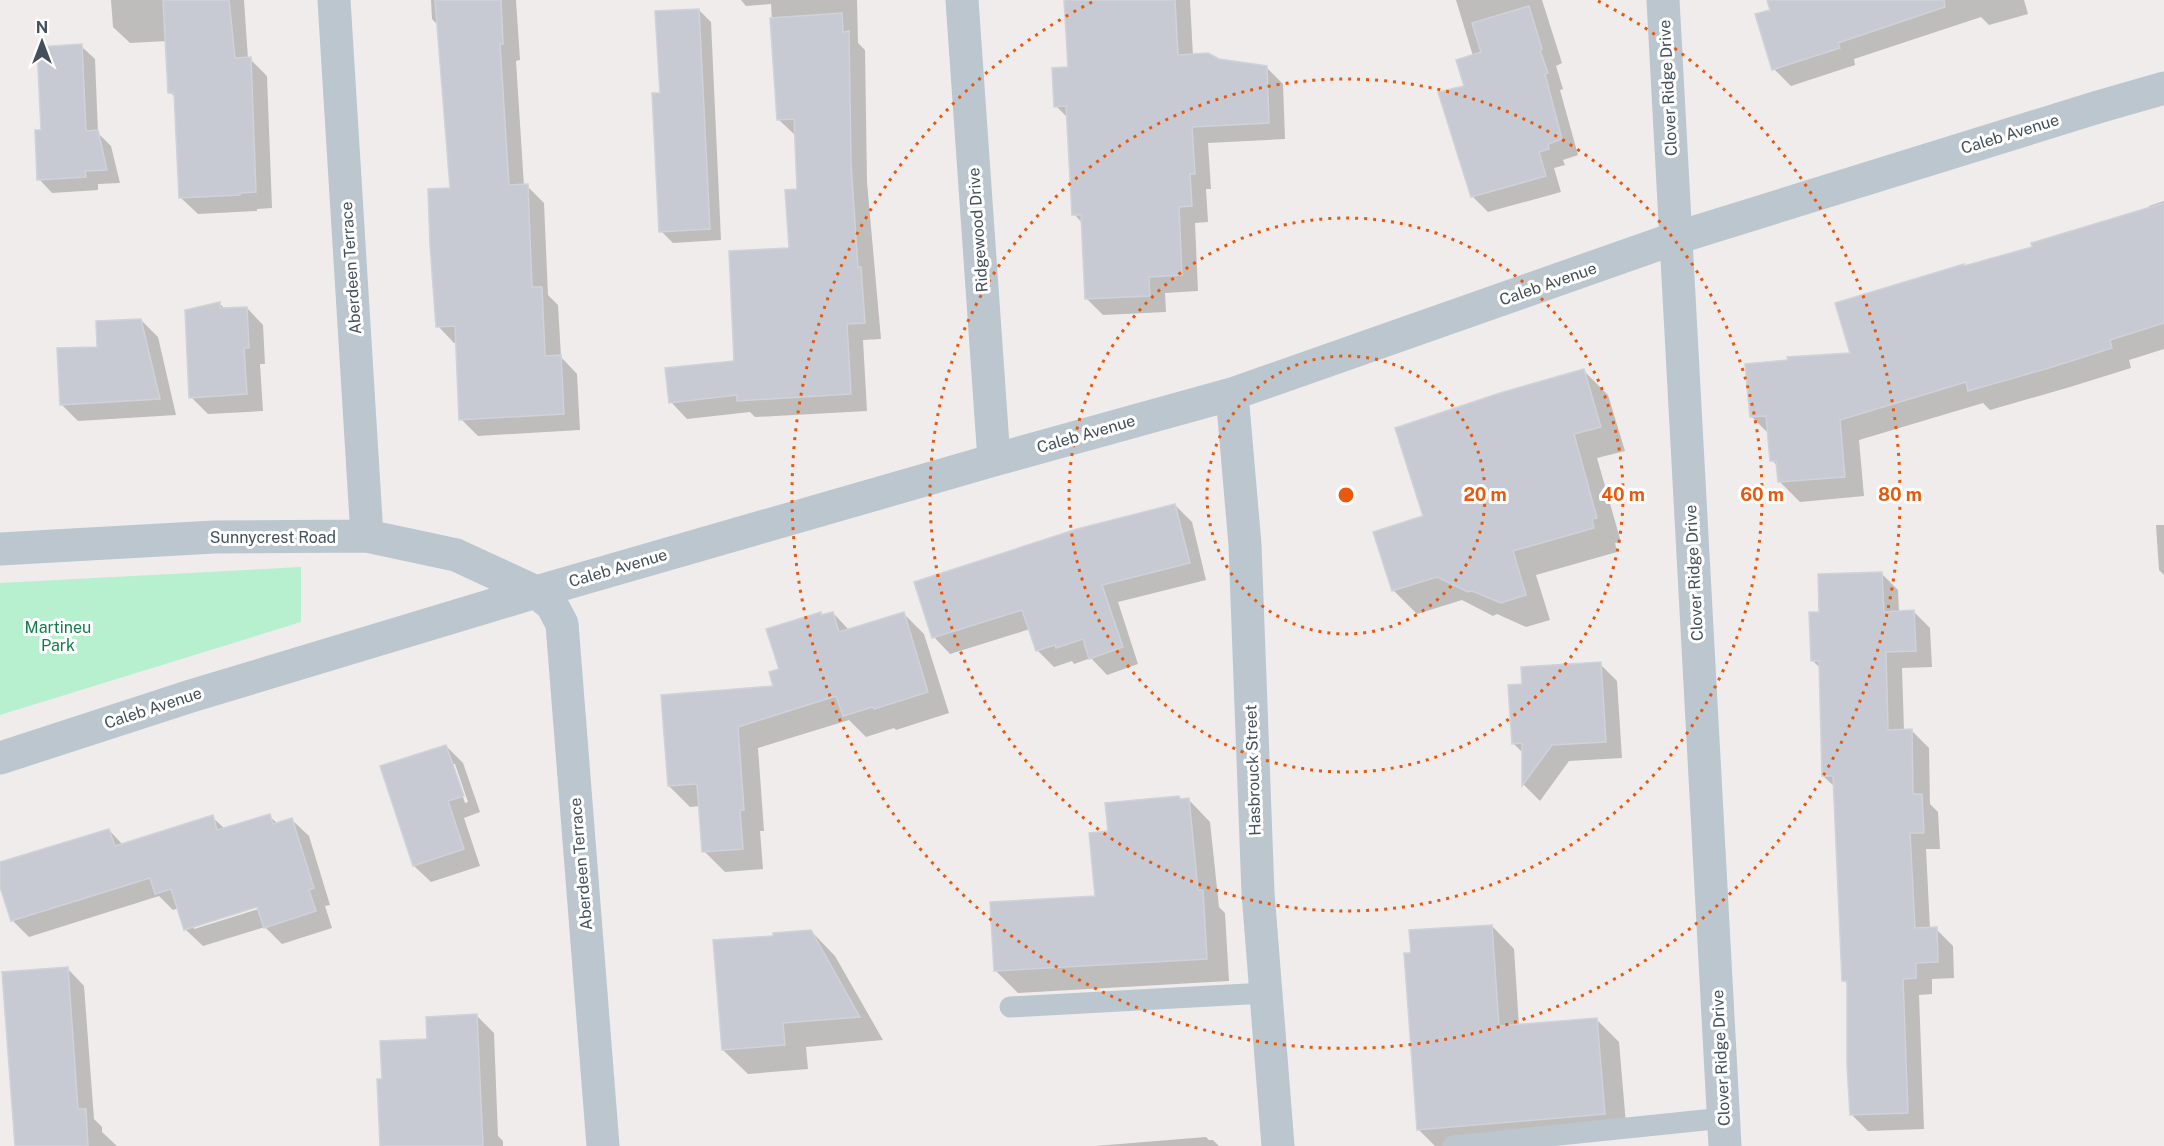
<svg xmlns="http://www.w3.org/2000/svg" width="2164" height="1146" viewBox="0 0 2164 1146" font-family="'Public Sans',sans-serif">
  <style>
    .green { fill: #b6f0ce }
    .shadow { fill: #0003; fill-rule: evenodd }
    .building { fill: #c7cad2; stroke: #cfd2d8; stroke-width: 1.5 }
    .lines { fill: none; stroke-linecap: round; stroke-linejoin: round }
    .lane { stroke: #bbc6cf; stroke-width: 21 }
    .street { stroke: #bbc6cf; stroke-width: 33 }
    .ring { fill: none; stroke: #e8590c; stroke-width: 3; stroke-dasharray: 3 6 }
    .labels { text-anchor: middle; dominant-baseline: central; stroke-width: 6; stroke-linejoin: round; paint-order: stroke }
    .street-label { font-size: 16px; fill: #434f5a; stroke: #fff }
    .park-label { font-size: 16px; fill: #127d4b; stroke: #fff }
    .centre { fill: #e8590c; stroke: #fff; stroke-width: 3 }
    .ring-label { font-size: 18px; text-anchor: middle; font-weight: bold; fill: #e8590c; stroke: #fff; stroke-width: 6; stroke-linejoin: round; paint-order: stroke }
  </style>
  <rect width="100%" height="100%" fill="#efeceb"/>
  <path class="green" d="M 301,567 L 301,622 L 0,715 L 0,583 Z"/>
  <path class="shadow" d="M 111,0 L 244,0 L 248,59 L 250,59 L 267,76 L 272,208 L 257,209 L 257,211 L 198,214 L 181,198 L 176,98 L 170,92 L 167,41 L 130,43 L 113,27 Z
    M 431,0 L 516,0 L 520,60 L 516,61 L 524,186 L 527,186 L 544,203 L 548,295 L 558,305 L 561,357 L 577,374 L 580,430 L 478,436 L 461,419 L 457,343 L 454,343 L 438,326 L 452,189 L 439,26 L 432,19 Z
    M 741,0 L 857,0 L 858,43 L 865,50 L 867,182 L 881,339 L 863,340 L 867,411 L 755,417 L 750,412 L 687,419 L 671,402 L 735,362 L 790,249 L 799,190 L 796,136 L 778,119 L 771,4 L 746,6 Z
    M 1065,0 L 1190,0 L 1193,56 L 1266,67 L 1283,84 L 1285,139 L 1208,143 L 1211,189 L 1206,189 L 1208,222 L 1195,223 L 1198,291 L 1165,293 L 1166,312 L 1103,315 L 1086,298 L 1083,224 L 1074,214 L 1069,119 L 1056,106 L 1070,69 Z
    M 1456,0 L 1542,0 L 1562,63 L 1556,66 L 1563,89 L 1560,90 L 1578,155 L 1563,160 L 1565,165 L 1554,168 L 1561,192 L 1488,212 L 1472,196 L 1465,87 L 1473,56 Z
    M 1769,0 L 2024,0 L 2028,14 L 1989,25 L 1981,17 L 1854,59 L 1855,65 L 1791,86 L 1774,69 L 1772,11 Z
    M 699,10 L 711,22 L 721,240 L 673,243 L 661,231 L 661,95 Z
    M 81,46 L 95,59 L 98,133 L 111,146 L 120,183 L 98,184 L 98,190 L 52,193 L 39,179 L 42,132 Z
    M 2164,201 L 2164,349 L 2129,360 L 2131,368 L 2070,387 L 1990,410 L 1983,403 L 1859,440 L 1864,496 L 1800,502 L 1780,482 L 1778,467 L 1772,460 L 1769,434 L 1751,416 L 1852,355 L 1965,267 L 2034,248 L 2149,209 L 2149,206 Z
    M 219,303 L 225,309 L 247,308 L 263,325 L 265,364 L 260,364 L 263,411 L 208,414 L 191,397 Z
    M 141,320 L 158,337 L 176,415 L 78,421 L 61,404 L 99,348 Z
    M 1584,371 L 1608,395 L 1625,451 L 1597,458 L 1621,542 L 1615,543 L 1617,552 L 1536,575 L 1550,620 L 1526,627 L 1497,614 L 1493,616 L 1462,600 L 1417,614 L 1393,590 L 1425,517 Z
    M 1175,505 L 1192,522 L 1206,580 L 1118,602 L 1138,664 L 1107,675 L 1091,658 L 1074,664 L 1072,661 L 1054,667 L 1037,650 L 1030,629 L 950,654 L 934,637 Z
    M 2156,525 L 2164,525 L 2164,575 L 2159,570 Z
    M 1881,573 L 1898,590 L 1899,612 L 1914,612 L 1930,628 L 1932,667 L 1902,668 L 1904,731 L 1912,731 L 1929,748 L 1930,804 L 1938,812 L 1940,849 L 1926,849 L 1930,929 L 1936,929 L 1953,946 L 1954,978 L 1932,979 L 1932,994 L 1919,995 L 1924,1129 L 1868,1131 L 1851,1114 L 1848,985 L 1844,980 L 1835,787 L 1823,776 L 1821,669 L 1812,660 L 1821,614 Z
    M 833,613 L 849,630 L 903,613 L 924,634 L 949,713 L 896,730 L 894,728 L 866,737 L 849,720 L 758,748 L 764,831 L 760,831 L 763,869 L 725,872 L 704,851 L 700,806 L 690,807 L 669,786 L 775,687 L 781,670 L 820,614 L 823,617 Z
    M 1600,664 L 1617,681 L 1622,758 L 1569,761 L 1540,801 L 1524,785 L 1524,754 L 1513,743 L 1523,685 Z
    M 446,746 L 463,763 L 480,812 L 464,818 L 480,866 L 431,882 L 414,866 L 382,767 ZM 452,764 L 455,764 L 468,802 L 465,803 Z
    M 1179,797 L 1181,800 L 1188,799 L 1210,822 L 1219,907 L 1225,913 L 1229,981 L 1018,993 L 995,970 L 1096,897 L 1110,832 Z
    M 269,816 L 278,824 L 292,820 L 309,836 L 330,905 L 325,906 L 332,928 L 282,944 L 265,927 L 203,946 L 186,930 L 179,908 L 173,910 L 159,896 L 29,937 L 12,920 L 0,882 L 0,864 L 109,830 L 123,845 L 212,817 L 225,829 ZM 264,904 L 265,907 L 194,929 L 194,926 Z
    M 1492,926 L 1514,949 L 1519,1026 L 1597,1020 L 1619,1042 L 1627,1136 L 1504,1146 L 1435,1146 L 1418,1129 Z
    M 811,931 L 835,956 L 883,1040 L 806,1047 L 808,1069 L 748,1074 L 723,1050 L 774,937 Z
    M 68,969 L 84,986 L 94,1119 L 102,1127 L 102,1132 L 117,1146 L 16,1146 Z
    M 477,1016 L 494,1033 L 498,1136 L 503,1141 L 503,1146 L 382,1146 L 384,1080 L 429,1040 Z
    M 1206,1137 L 1209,1140 L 1213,1140 L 1219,1146 L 1095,1146 Z"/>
  <path class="building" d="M 163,0 L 229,0 L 235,58 L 251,57 L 256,192 L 240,193 L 240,195 L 179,198 L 174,93 L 168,93 Z
    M 435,0 L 501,0 L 503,44 L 500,44 L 509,185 L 528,184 L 532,287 L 542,287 L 545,356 L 561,355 L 564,414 L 459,420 L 455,326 L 436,327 L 430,245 L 428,189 L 450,188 Z
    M 1064,0 L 1175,0 L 1178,55 L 1208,53 L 1219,59 L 1267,66 L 1269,123 L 1192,127 L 1195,174 L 1190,174 L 1192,206 L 1179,207 L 1182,275 L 1149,277 L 1150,296 L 1085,299 L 1081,215 L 1072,215 L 1066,106 L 1054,107 L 1052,68 L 1068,67 Z
    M 1767,0 L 1944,0 L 1945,7 L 1838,43 L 1840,48 L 1772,70 L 1755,14 L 1770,10 Z
    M 1529,6 L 1542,49 L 1540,50 L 1548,73 L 1545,74 L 1562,139 L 1548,144 L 1549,149 L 1539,152 L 1546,176 L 1471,197 L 1438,92 L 1464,86 L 1456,60 L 1481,52 L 1472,23 Z
    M 699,9 L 710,229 L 659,232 L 652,93 L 660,93 L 655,11 Z
    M 842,13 L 843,32 L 849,31 L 851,164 L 858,267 L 861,267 L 865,323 L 847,324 L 851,394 L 737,401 L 737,395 L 669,403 L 665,368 L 734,361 L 729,251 L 789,248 L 785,190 L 797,189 L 794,119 L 777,120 L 770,18 Z
    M 82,44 L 86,131 L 98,130 L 107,170 L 85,171 L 86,177 L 37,180 L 35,130 L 41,130 L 37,47 Z
    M 2164,203 L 2164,323 L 2110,340 L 2112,348 L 2049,368 L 1968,391 L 1966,382 L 1840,420 L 1845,477 L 1778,482 L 1776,461 L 1770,461 L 1766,416 L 1750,417 L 1745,364 L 1788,360 L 1787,357 L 1850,353 L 1835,303 L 1964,264 L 1964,266 L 2032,247 L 2031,243 Z
    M 220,302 L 220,308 L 247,307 L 249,348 L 244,348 L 247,394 L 189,398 L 185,310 Z
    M 141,319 L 160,399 L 60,405 L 57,348 L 97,347 L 96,321 Z
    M 1584,369 L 1601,427 L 1574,434 L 1597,518 L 1592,519 L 1594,528 L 1513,551 L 1526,595 L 1501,603 L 1472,591 L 1468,592 L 1437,577 L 1392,591 L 1373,532 L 1423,516 L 1395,428 L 1500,393 Z
    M 1175,504 L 1190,563 L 1102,585 L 1123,647 L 1089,659 L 1083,639 L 1056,648 L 1055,645 L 1036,651 L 1022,610 L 932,638 L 914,582 L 1077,529 Z
    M 1882,572 L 1884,612 L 1914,610 L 1916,651 L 1886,652 L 1888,730 L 1912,729 L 1913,794 L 1922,794 L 1924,833 L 1910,833 L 1915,928 L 1937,927 L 1938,962 L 1916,963 L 1916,978 L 1903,979 L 1908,1113 L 1850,1115 L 1847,1065 L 1847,981 L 1842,981 L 1833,776 L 1822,776 L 1819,661 L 1811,661 L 1809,612 L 1819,612 L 1818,574 Z
    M 821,612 L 821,615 L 833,612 L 839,632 L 904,612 L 928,692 L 874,709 L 873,707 L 843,716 L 836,696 L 738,727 L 744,810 L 740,810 L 743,849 L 702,852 L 697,784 L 668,786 L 661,695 L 773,686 L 769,672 L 779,669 L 766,629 Z
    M 1601,662 L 1606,742 L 1552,745 L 1522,786 L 1522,743 L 1512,744 L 1508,685 L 1522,684 L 1521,667 Z
    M 446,745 L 464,796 L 448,801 L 464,849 L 413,866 L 380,766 Z
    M 1179,796 L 1180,799 L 1189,798 L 1198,890 L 1203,890 L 1207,959 L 994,971 L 990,902 L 1095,896 L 1089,833 L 1108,831 L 1105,803 Z
    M 270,814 L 273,824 L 292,818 L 314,888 L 309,890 L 316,911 L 264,928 L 257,907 L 184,930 L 171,889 L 155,894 L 150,878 L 11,921 L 0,887 L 0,862 L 109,829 L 115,846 L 213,815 L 217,830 Z
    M 1492,925 L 1499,1026 L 1597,1018 L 1605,1114 L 1417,1130 L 1404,953 L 1411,953 L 1409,930 Z
    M 811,930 L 860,1017 L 783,1023 L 785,1045 L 722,1050 L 713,940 L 773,936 L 773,933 Z
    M 68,967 L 78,1109 L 86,1109 L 88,1146 L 15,1146 L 2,972 Z
    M 477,1014 L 483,1146 L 380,1146 L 377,1079 L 382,1079 L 380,1041 L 427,1039 L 426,1017 Z"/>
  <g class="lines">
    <path class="lane" d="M 1010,1007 L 1265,993
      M 1453,1146 L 1724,1118"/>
    <path class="street" d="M 334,0 L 367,536
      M 962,0 L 994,460
      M 1663,0 L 1725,1146
      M 1232,394 L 1245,545 L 1258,893 L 1278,1146
      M 0,549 L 214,537 L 367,536 L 456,555 L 536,592 L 552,605 L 562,624 L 603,1146
      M 0,758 L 191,696 L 536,592 L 994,460 L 1232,394 L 1676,238 L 2098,107 L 2164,88"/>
  </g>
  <g class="ring">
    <circle cx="1346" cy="495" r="139"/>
    <circle cx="1346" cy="495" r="277"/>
    <circle cx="1346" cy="495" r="416"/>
    <path d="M1598 1A554 554 0 1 1 1094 1"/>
  </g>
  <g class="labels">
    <g class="street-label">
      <text transform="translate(1668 88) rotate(-93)">Clover Ridge Drive</text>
      <text transform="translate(2010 134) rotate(-17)">Caleb Avenue</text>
      <text transform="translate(978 230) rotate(-94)">Ridgewood Drive</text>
      <text transform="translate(351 268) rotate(-94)">Aberdeen Terrace</text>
      <text transform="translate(1548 284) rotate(-19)">Caleb Avenue</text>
      <text transform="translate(1086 434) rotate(-16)">Caleb Avenue</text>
      <text x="273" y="537">Sunnycrest Road</text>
      <text transform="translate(618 568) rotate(-16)">Caleb Avenue</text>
      <text transform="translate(1694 573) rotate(-93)">Clover Ridge Drive</text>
      <text transform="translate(153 708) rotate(-18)">Caleb Avenue</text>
      <text transform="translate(1253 770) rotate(-92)">Hasbrouck Street</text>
      <text transform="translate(581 864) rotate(-95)">Aberdeen Terrace</text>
      <text transform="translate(1721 1058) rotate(-93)">Clover Ridge Drive</text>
    </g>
    <g class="park-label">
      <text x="58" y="627">Martineu<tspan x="58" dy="18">Park</tspan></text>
    </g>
  </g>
  <circle cx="1346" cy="495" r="9" class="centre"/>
  <g class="ring-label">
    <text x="1485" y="501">20 m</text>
    <text x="1623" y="501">40 m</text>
    <text x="1762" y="501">60 m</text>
    <text x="1900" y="501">80 m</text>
  </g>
  <g transform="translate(42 42)" stroke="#ffffff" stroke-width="4.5" paint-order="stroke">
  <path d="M0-4.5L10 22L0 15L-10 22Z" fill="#434f5a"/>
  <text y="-9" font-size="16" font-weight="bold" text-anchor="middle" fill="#434f5a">N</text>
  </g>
</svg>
